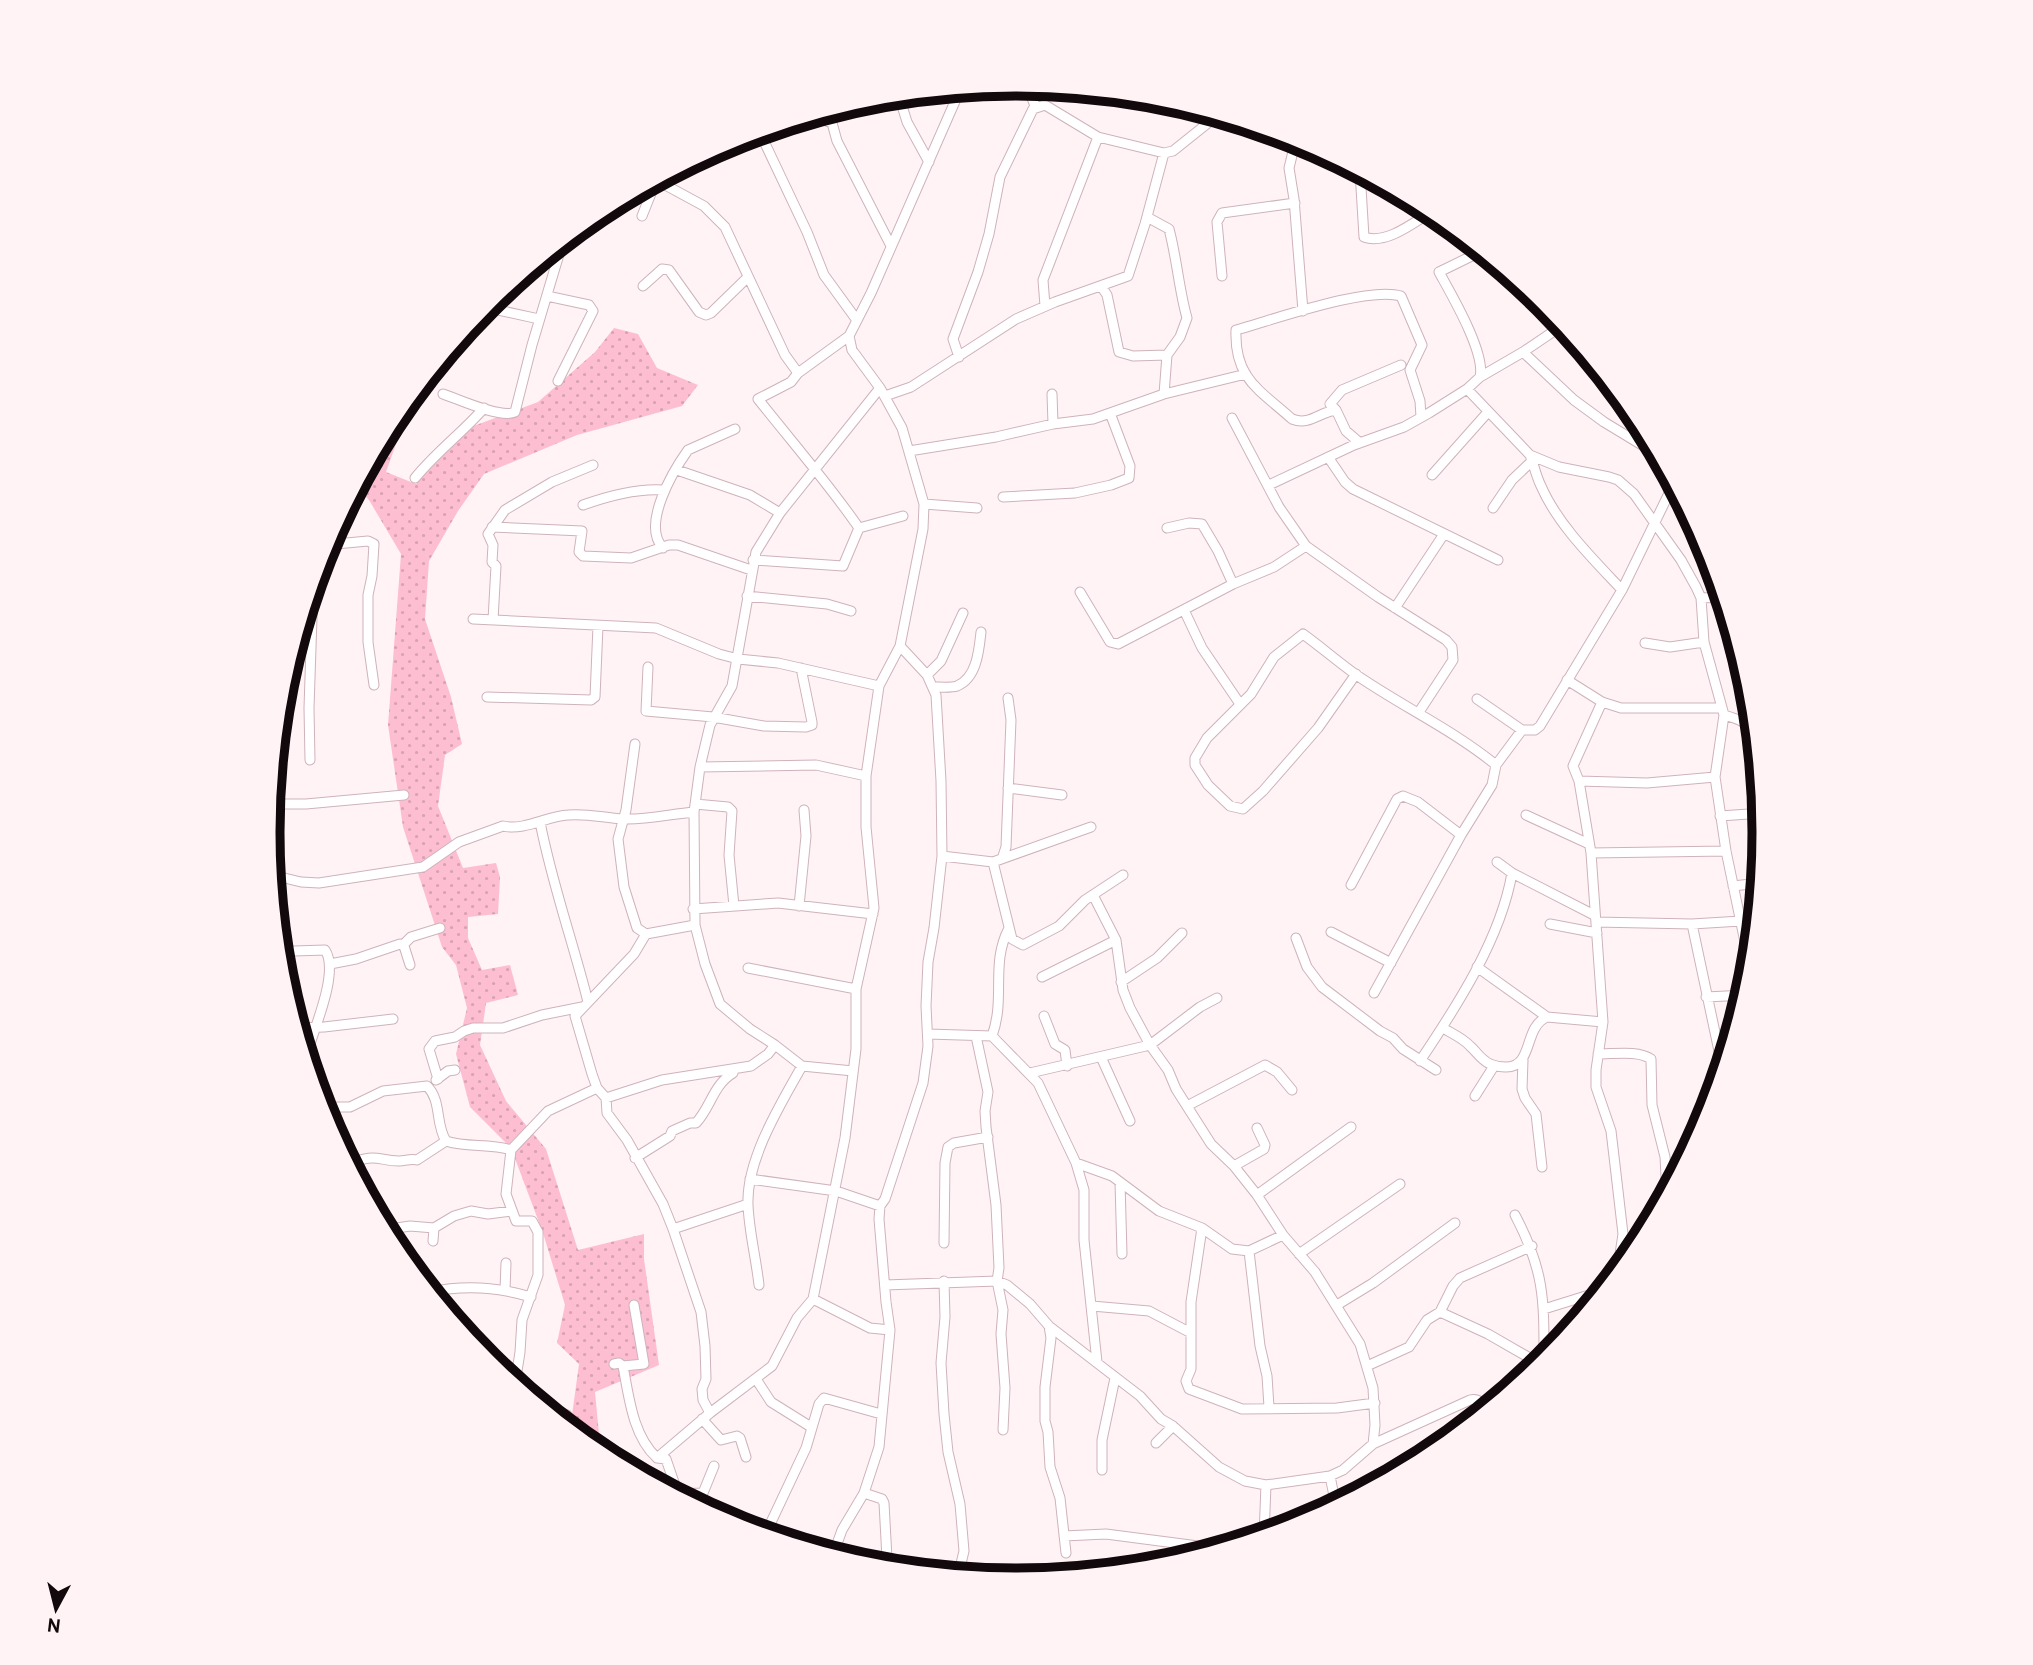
<svg xmlns="http://www.w3.org/2000/svg" width="2033" height="1665" viewBox="0 0 2033 1665" font-family="Overpass,sans-serif">
  <style>
    .grass { fill: url(#grass-dots) }
    .lines { fill: none; stroke-linecap: round; stroke-linejoin: round }
    .minor-casing { stroke: #ceb3bb; stroke-width: 11 }
    .minor { stroke: #fff; stroke-width: 9 }
    .rim { fill: none; stroke: #11090b; stroke-width: 9 }
  </style>
  <defs>
    <pattern id="grass-dots" width="8" height="8" patternUnits="userSpaceOnUse" patternTransform="scale(1.75)"><rect width="8" height="8" fill="#fdbed2"/><path d="M2 2h.1M6 6h.1" fill="none" stroke="#d8a2b3" stroke-width="1.8" stroke-linecap="round"/></pattern>
  </defs>
  <rect width="100%" height="100%" fill="#fff3f6"/>
  <path class="grass" d="M 614,328 L 638,334 L 657,368 L 698,385 L 682,406 L 577,435 L 484,474 L 458,511 L 429,561 L 425,619 L 451,697 L 462,744 L 445,755 L 438,806 L 463,868 L 496,863 L 500,877 L 498,914 L 468,917 L 468,938 L 482,970 L 510,965 L 518,995 L 486,1003 L 480,1045 L 506,1101 L 546,1149 L 578,1250 L 644,1234 L 644,1259 L 659,1365 L 595,1392 L 601,1455 L 570,1430 L 579,1364 L 557,1343 L 565,1305 L 543,1233 L 511,1148 L 470,1107 L 456,1054 L 467,1008 L 456,965 L 442,947 L 403,827 L 388,725 L 401,554 L 369,500 L 357,487 L 394,416 L 415,391 L 386,472 L 416,484 L 460,431 L 538,402 L 595,352 Z"/>
  <g class="lines">
    <defs>
      <path id="minor" d="M 1027,85 L 1035,106
        M 899,96 L 907,122 L 929,162
        M 761,135 L 807,232 L 824,275 L 856,319
        M 1098,137 L 1164,153 L 1173,151 L 1218,115
        M 740,138 L 824,120 L 832,123 L 837,141 L 890,244
        M 1296,139 L 1289,168 L 1294,199 L 1303,311
        M 1360,171 L 1364,237 C 1386,245 1413,223 1431,212
        M 656,180 L 704,206 L 725,227 L 785,355 L 798,373
        M 642,216 L 656,181
        M 1147,217 L 1169,229 C 1177,259 1179,290 1187,318 L 1180,337 L 1167,355 L 1164,394
        M 1222,276 L 1217,222 L 1222,213 L 1295,203
        M 643,286 L 662,269 L 669,270 L 699,312 L 706,315 L 711,313 L 748,277
        M 1101,286 L 1107,295 L 1119,352 L 1133,356 L 1167,355
        M 547,296 L 589,305 L 593,311 L 558,381
        M 484,307 L 539,319
        M 849,336 L 798,373 L 791,382 L 758,399 C 792,442 828,483 859,528
        M 1523,352 L 1574,400 L 1604,422 L 1660,456
        M 959,357 L 953,339 L 978,272 L 989,234 L 1000,177 L 1033,109 L 1045,105 L 1098,137 L 1043,280 L 1045,306
        M 1480,377 C 1486,353 1451,294 1439,272 L 1482,251
        M 1467,389 L 1530,455 L 1559,467 L 1609,477 L 1618,480 L 1634,494 L 1681,560 L 1696,587 L 1701,598 L 1704,642 L 1724,715 L 1715,777 L 1726,851 L 1751,971
        M 443,394 C 458,399 501,419 515,412 L 532,345 L 563,241
        M 1052,394 L 1053,424
        M 885,396 L 911,387 L 1016,319 L 1055,302 L 1128,276 L 1145,224 L 1164,153
        M 1336,410 L 1330,404 L 1342,390 L 1401,365
        M 1232,418 L 1279,507 L 1306,546 L 1378,597 L 1446,640 L 1452,647 L 1453,660 L 1419,712
        M 1360,443 L 1346,431 L 1336,410 C 1319,412 1310,426 1292,419 C 1260,390 1234,379 1236,330 C 1273,320 1367,286 1401,296 L 1422,345 L 1410,370 L 1420,401 L 1421,417
        M 909,451 L 996,437 L 1053,424 L 1093,419 L 1164,394 L 1246,374
        M 1530,455 C 1534,465 1536,476 1541,486 C 1558,525 1593,559 1622,590
        M 1328,457 L 1345,482 L 1353,489 L 1498,560
        M 677,470 L 750,495 L 780,513
        M 1432,475 L 1488,412
        M 415,478 C 436,452 462,433 484,408
        M 1269,485 L 1354,445 L 1404,427 L 1429,413 L 1467,389 L 1480,377 L 1523,352 L 1563,325
        M 1003,497 L 1075,493 L 1111,485 L 1129,478 L 1130,466 L 1110,413
        M 924,504 L 977,508
        M 583,505 C 608,496 637,488 664,490
        M 1493,508 L 1512,480 L 1532,461
        M 492,527 L 582,531 L 579,552 L 583,556 L 631,558 L 669,545 L 678,545 L 751,570
        M 1167,528 L 1189,523 L 1202,524 L 1218,551 L 1233,584
        M 325,545 L 368,541 L 374,544 L 372,576 L 368,595 L 368,642 L 374,685
        M 663,548 C 641,525 673,471 688,450 L 735,429
        M 753,560 L 843,566 L 859,528 L 903,516
        M 1080,592 L 1110,642 L 1118,644 L 1233,584 L 1274,567 L 1306,546
        M 747,596 L 827,604 L 851,611
        M 1701,598 L 1723,597
        M 1395,608 L 1444,534
        M 1184,610 L 1202,648 L 1240,704
        M 473,619 L 656,628 L 719,654 L 738,659 L 778,663 L 879,686
        M 493,620 L 496,566 L 492,562 L 493,545 L 488,534 L 505,510 L 552,482 L 593,465
        M 1645,643 L 1670,647 L 1704,642
        M 648,667 L 646,711 L 713,717 L 764,726 L 806,727 L 812,725 L 812,722 L 801,668
        M 1356,674 L 1318,728 L 1263,791 L 1243,809 L 1230,806 L 1208,785 L 1195,765 L 1195,758 L 1207,738 L 1251,694 L 1274,657 L 1303,634 C 1321,647 1337,661 1355,674 C 1401,706 1452,729 1496,765 L 1492,785 L 1461,835 L 1374,993
        M 927,675 L 941,661 L 963,613
        M 1567,680 L 1602,702 L 1621,708 L 1722,708
        M 934,687 C 941,687 951,688 957,686 C 977,678 979,650 981,632
        M 487,697 L 591,700 L 595,697 L 598,626
        M 1477,699 L 1522,730 L 1535,730 L 1540,726 L 1622,590 L 1674,483
        M 1602,702 L 1573,766 L 1579,781 L 1591,853 L 1603,1022 L 1596,1070 L 1596,1087 L 1611,1131 L 1615,1165 L 1623,1234 L 1617,1274
        M 1724,715 C 1738,719 1748,722 1755,735
        M 635,744 L 626,810 L 618,839 L 624,887 L 637,928 L 646,934 L 695,925
        M 310,760 L 309,708 L 313,587
        M 1496,765 L 1522,730
        M 700,767 L 816,765 L 866,776
        M 1579,781 L 1647,783 L 1715,777
        M 1008,788 L 1062,795
        M 271,804 L 306,804 L 404,795
        M 695,804 L 728,807 L 732,811 L 729,855 L 734,906
        M 1526,815 L 1589,844
        M 1720,816 L 1763,813
        M 540,822 C 552,884 573,942 588,1002
        M 1591,853 L 1726,851
        M 942,856 L 993,862 L 1091,827
        M 1003,856 L 1006,847 L 1011,720 L 1008,698
        M 993,862 L 1012,939 L 1023,945 L 1059,926 L 1085,900 L 1123,875
        M 1497,862 L 1512,873 L 1594,915
        M 272,875 L 301,882 L 319,883 L 423,867 L 459,842 L 503,826 C 525,831 547,816 568,815 C 587,813 604,818 623,819 C 646,820 671,814 694,812
        M 1351,885 L 1397,799 L 1403,796 L 1418,802 L 1461,835
        M 1733,886 L 1760,883
        M 1093,895 L 1116,940 L 1123,990 L 1130,1008 L 1150,1045 L 1168,1070 L 1176,1089 L 1211,1144 L 1234,1166 L 1257,1195 L 1283,1235 L 1315,1272 L 1360,1344 L 1373,1388 L 1375,1425 L 1373,1444
        M 799,906 L 806,836 L 804,810
        M 693,909 L 778,903 L 873,914
        M 1596,922 L 1692,924 L 1741,921
        M 1550,924 L 1597,933
        M 1692,924 L 1723,1070
        M 1331,932 L 1391,963
        M 646,934 L 634,954 L 575,1016 L 592,1074 L 597,1088 L 606,1098 L 607,1113 L 627,1140 L 663,1204 L 673,1229 L 701,1312 L 705,1346 L 706,1379 L 702,1389 L 703,1400 L 710,1413
        M 1296,938 L 1307,967 L 1322,987 L 1380,1031 L 1393,1038 L 1403,1049 L 1436,1070
        M 403,945 L 411,937 L 440,928
        M 294,951 L 325,950 C 340,972 313,1031 306,1056
        M 330,964 L 356,959 L 400,944 L 404,946 L 410,965
        M 1477,967 L 1547,1017 L 1603,1022
        M 748,968 L 856,989
        M 1042,977 L 1116,940
        M 1121,982 L 1157,958 L 1182,933
        M 1706,997 L 1746,995
        M 1044,1016 L 1055,1044 L 1065,1050 L 1067,1066
        M 297,1028 L 324,1027 L 393,1019
        M 1443,1028 C 1451,1033 1463,1038 1470,1046 C 1478,1053 1480,1059 1490,1064 C 1495,1066 1500,1067 1506,1067 C 1534,1067 1523,1027 1547,1017
        M 928,1034 L 992,1036 L 1038,1083 L 1076,1163 L 1084,1190 L 1084,1240 L 1097,1362
        M 976,1036 L 988,1092 L 985,1111 L 986,1127 L 996,1205 L 999,1268 L 997,1281 L 1003,1310 L 1001,1334 L 1005,1388 L 1003,1430
        M 992,1036 C 1006,997 990,964 1009,928
        M 1598,1054 C 1615,1054 1638,1050 1651,1059 L 1652,1105 L 1665,1157 L 1667,1195
        M 1101,1057 L 1130,1121
        M 1523,1060 L 1522,1089 L 1525,1098 L 1536,1114 L 1542,1167
        M 1420,1061 C 1457,1006 1501,938 1512,873
        M 853,1071 L 802,1066 L 775,1045 L 750,1029 L 720,1004 L 705,964 L 695,925 L 694,812 L 700,767 L 710,725 L 732,686 L 756,552 L 780,513 L 880,388
        M 1030,1073 L 1150,1045 L 1200,1007 L 1217,998
        M 438,1079 L 429,1049 L 435,1041 L 455,1037 L 464,1031 L 473,1028 L 503,1028 L 542,1015 L 582,1007
        M 436,1080 L 448,1071 L 455,1070
        M 1475,1096 L 1494,1066
        M 606,1098 L 662,1080 L 751,1066 L 768,1054 L 775,1045
        M 1187,1106 L 1265,1065 L 1277,1072 L 1292,1090
        M 321,1107 L 350,1107 L 383,1091 L 427,1086 C 442,1101 435,1124 446,1141 C 467,1148 490,1143 511,1150 L 506,1194 L 516,1221 L 532,1221 L 538,1232 L 538,1275 L 522,1320 L 520,1352 L 515,1384
        M 511,1150 L 548,1111 L 597,1088
        M 635,1158 L 670,1136 L 672,1131 L 690,1123 L 696,1123 C 711,1107 713,1085 733,1073
        M 1076,1163 L 1112,1176 L 1159,1211 L 1202,1228 L 1232,1249 L 1249,1251 L 1283,1235
        M 1234,1166 L 1264,1149 L 1265,1145 L 1257,1128
        M 354,1173 L 356,1161 C 378,1154 380,1161 399,1161 C 406,1161 410,1158 417,1160 L 446,1141
        M 750,1179 L 836,1191 L 880,1206
        M 1120,1182 L 1122,1254
        M 1257,1195 L 1351,1127
        M 1515,1215 C 1545,1272 1544,1300 1544,1363
        M 1202,1228 L 1191,1302 L 1191,1369 L 1186,1381 L 1189,1389 L 1242,1409 L 1337,1408 L 1375,1403
        M 673,1229 L 748,1204
        M 384,1230 L 410,1226 L 434,1228
        M 433,1241 L 434,1228 L 454,1216 L 471,1211 L 488,1214 L 512,1211
        M 944,1243 L 945,1163 L 948,1147 L 954,1143 L 988,1137
        M 1249,1251 L 1260,1346 L 1267,1376 L 1269,1407
        M 1299,1254 L 1400,1184
        M 944,1281 L 945,1317 L 941,1363 L 944,1414 L 948,1452 L 960,1504 L 964,1551 L 959,1572
        M 759,1285 C 756,1258 749,1231 748,1205 C 746,1160 780,1105 802,1066
        M 885,1285 L 997,1281 L 1007,1285 L 1030,1304 L 1049,1326 L 1140,1396 L 1161,1419 L 1173,1426 L 1219,1467 L 1245,1481 L 1266,1485 L 1330,1476 L 1343,1470 L 1373,1444 L 1470,1400 C 1479,1398 1482,1403 1486,1410
        M 505,1290 L 506,1263
        M 430,1292 C 464,1285 498,1287 531,1297
        M 813,1299 L 870,1328 L 890,1330
        M 1337,1305 L 1373,1283 L 1455,1223
        M 1092,1306 L 1149,1311 L 1191,1333
        M 1544,1309 L 1605,1290
        M 1440,1312 L 1488,1334 L 1542,1365
        M 1049,1326 L 1051,1338 L 1045,1387 L 1045,1421 L 1048,1432 L 1050,1467 L 1060,1498 L 1066,1553
        M 481,1355 L 511,1368 L 517,1374
        M 614,1364 L 619,1363 L 623,1366 L 644,1364 L 634,1305
        M 623,1366 C 629,1398 633,1436 657,1458
        M 1367,1366 L 1409,1347 L 1427,1320 L 1440,1312 L 1453,1286 L 1460,1278 L 1532,1246
        M 756,1379 L 771,1402 L 811,1427
        M 542,1406 L 567,1415
        M 702,1419 L 721,1440 L 737,1436 L 740,1438 L 746,1457
        M 1156,1443 L 1173,1426
        M 1102,1470 L 1102,1440 L 1115,1378
        M 1330,1476 L 1336,1506
        M 864,1493 L 882,1499 L 884,1503 L 887,1558 L 885,1568
        M 678,1494 L 703,1493 L 714,1466
        M 679,1497 L 666,1459 L 657,1458 L 710,1413 L 772,1366 L 797,1318 L 813,1299 L 845,1138 L 856,1049 L 856,989 L 874,908 L 866,827 L 866,776 L 879,686 L 900,646
        M 765,1535 L 806,1448 L 819,1404 L 824,1398 L 881,1414
        M 1064,1536 L 1106,1534 L 1221,1549
        M 1264,1536 L 1266,1485
        M 833,1555 L 842,1530 L 864,1493 L 879,1447 L 890,1330 L 886,1302 L 879,1219 L 880,1206 L 885,1199 L 923,1083 L 928,1046 L 926,1006 L 928,962 L 934,928 L 942,856 L 941,781 L 936,695 L 927,675 L 900,646 L 923,529 L 924,504 L 902,428 L 880,388 L 852,350 L 849,336 L 871,293 L 960,90"/>
    </defs>
    <use href="#minor" class="minor-casing"/>
    <use href="#minor" class="minor"/>
  </g>
  <path d="M0 0H2033V1665H0ZM280 832a736 736 0 1 1 1472 0a736 736 0 1 1-1472 0Z" fill="#fff3f6" fill-rule="evenodd"/>
  <path class="rim" d="M280 832a736 736 0 1 1 1472 0a736 736 0 1 1-1472 0Z"/>
  <g transform="translate(56 1609) rotate(187)" stroke="#fff3f6" stroke-width="5" paint-order="stroke">
  <path d="M0-5L12 26L0 18L-12 26Z" fill="#11090b"/>
  <text y="-10" font-size="19" font-weight="bold" text-anchor="middle" fill="#11090b">N</text>
  </g>
</svg>
